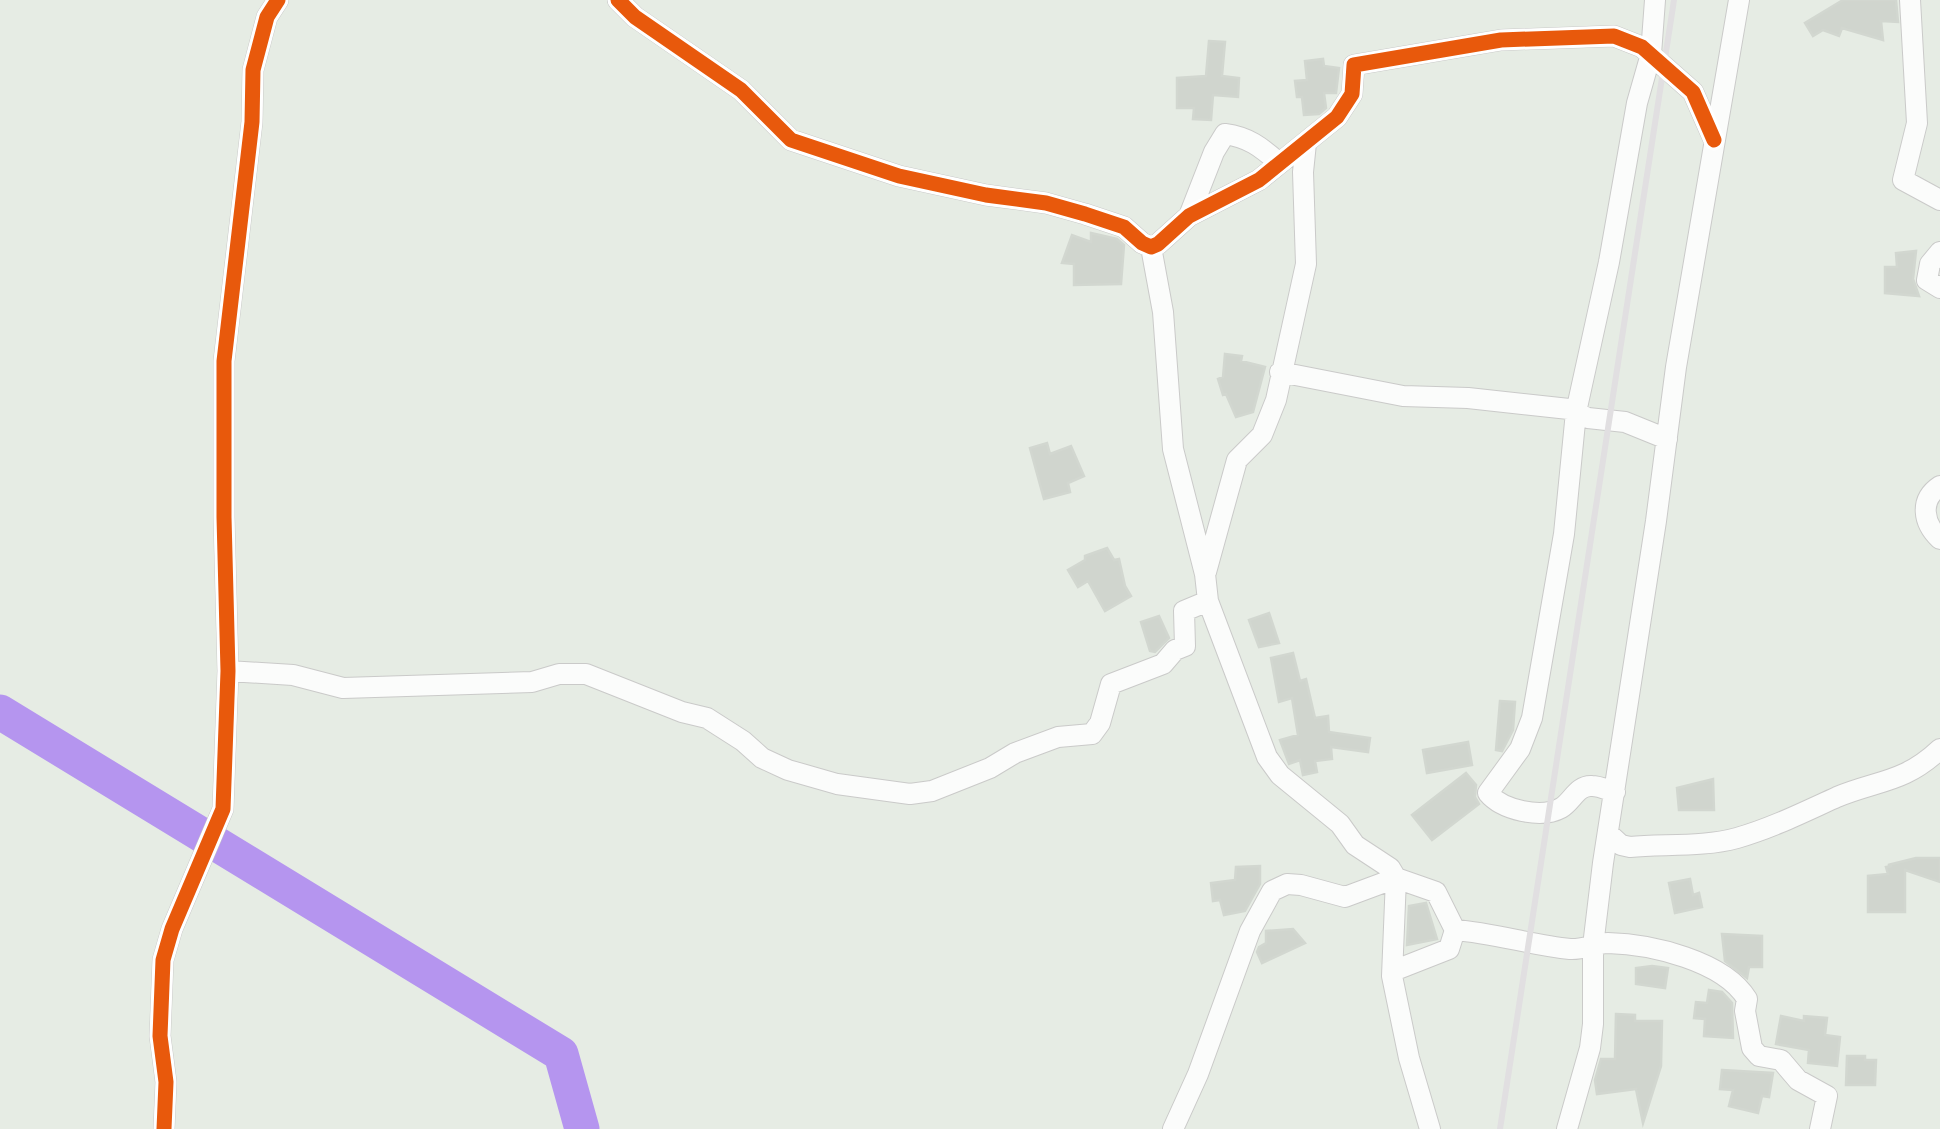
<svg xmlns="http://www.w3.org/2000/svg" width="1940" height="1129" viewBox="0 0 1940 1129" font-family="'Roboto Condensed',sans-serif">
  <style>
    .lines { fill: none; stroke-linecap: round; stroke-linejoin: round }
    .river { stroke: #b595ef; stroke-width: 35 }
    .building { fill: #d0d5ce; stroke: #d2d7d0; stroke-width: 2.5 }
    .minor-casing { stroke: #cacac9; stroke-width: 22 }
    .minor { stroke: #fbfcfb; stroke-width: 20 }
    .rail { stroke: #e1dfe1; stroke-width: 6 }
    .cycleway-casing { stroke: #fff; stroke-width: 21 }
    .cycleway { stroke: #e8590c; stroke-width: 15 }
  </style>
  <rect width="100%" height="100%" fill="#e6ece4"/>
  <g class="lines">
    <path class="river" d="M 0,712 L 561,1054 L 582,1129"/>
  </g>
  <path class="building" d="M 1843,0 L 1896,0 L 1898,22 L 1881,21 L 1883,40 L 1842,28 L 1839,36 L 1823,30 L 1813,36 L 1805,23 Z
    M 1209,41 L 1225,42 L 1222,76 L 1239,78 L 1238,97 L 1213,95 L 1211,120 L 1193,119 L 1194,108 L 1177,108 L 1177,78 L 1206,76 Z
    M 1323,59 L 1324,66 L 1339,68 L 1336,93 L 1324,93 L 1326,108 L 1319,114 L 1304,115 L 1302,97 L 1297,97 L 1295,81 L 1307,80 L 1305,61 Z
    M 1091,233 L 1117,239 L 1124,245 L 1121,284 L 1074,285 L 1074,264 L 1062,263 L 1072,235 L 1091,242 Z
    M 1916,251 L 1913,279 L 1919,296 L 1885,293 L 1885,267 L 1897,267 L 1896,253 Z
    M 1225,354 L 1242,356 L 1241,361 L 1265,367 L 1253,412 L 1236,417 L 1226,394 L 1223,395 L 1218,379 L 1223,377 Z
    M 1047,443 L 1050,454 L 1071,446 L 1084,476 L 1068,483 L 1070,492 L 1044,499 L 1030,448 Z
    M 1107,548 L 1114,560 L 1119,559 L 1125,586 L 1131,596 L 1105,611 L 1088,581 L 1078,587 L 1068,570 L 1085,560 L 1085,556 Z
    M 1269,613 L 1279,643 L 1259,647 L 1249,620 Z
    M 1159,616 L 1169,638 L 1155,652 L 1150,651 L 1141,622 Z
    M 1293,653 L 1300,681 L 1306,679 L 1315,718 L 1328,716 L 1329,732 L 1370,738 L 1368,752 L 1331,747 L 1332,759 L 1315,761 L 1317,772 L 1303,775 L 1300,760 L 1289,764 L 1280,740 L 1298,735 L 1292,698 L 1279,702 L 1271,658 Z
    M 1500,701 L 1515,702 L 1513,730 L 1502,751 L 1496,750 Z
    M 1468,742 L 1472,765 L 1427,773 L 1423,750 Z
    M 1466,773 L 1476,785 L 1475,797 L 1479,804 L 1432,840 L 1412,815 Z
    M 1713,779 L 1714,810 L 1679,810 L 1677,788 Z
    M 1916,858 L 1940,858 L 1940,882 L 1905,870 L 1905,912 L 1868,912 L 1868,876 L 1888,874 L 1886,867 L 1892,866 L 1888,865 Z
    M 1260,866 L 1260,884 L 1245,911 L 1224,915 L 1220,900 L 1213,901 L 1211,883 L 1235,880 L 1236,867 Z
    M 1690,879 L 1693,895 L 1699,893 L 1702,907 L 1675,913 L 1669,883 Z
    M 1426,903 L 1437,939 L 1407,945 L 1409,906 Z
    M 1293,929 L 1305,943 L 1262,963 L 1257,952 L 1259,947 L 1266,943 L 1266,931 Z
    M 1722,934 L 1762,936 L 1762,967 L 1749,967 L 1747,978 L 1725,961 Z
    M 1652,966 L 1668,968 L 1665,988 L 1636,984 L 1636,968 Z
    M 1709,990 L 1722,992 L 1732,1003 L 1733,1038 L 1704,1036 L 1705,1019 L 1694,1018 L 1696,1002 L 1707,1003 Z
    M 1616,1014 L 1635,1015 L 1635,1021 L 1662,1021 L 1661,1066 L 1643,1123 L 1636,1089 L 1597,1094 L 1595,1080 L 1601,1059 L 1615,1059 Z
    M 1781,1016 L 1804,1021 L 1804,1016 L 1827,1018 L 1825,1035 L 1840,1037 L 1837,1066 L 1808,1063 L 1809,1050 L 1776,1044 Z
    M 1847,1056 L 1865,1056 L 1865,1060 L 1876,1060 L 1875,1085 L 1846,1085 Z
    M 1722,1070 L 1773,1073 L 1769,1097 L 1762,1096 L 1758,1113 L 1729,1106 L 1733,1090 L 1720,1089 Z"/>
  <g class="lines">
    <defs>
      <path id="minor" d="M 618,0 L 635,17 L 741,90 L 791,140 L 899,176 L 986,195 L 1046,203 L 1085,214 L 1124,227 L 1142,243 L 1151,247 L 1158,244 L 1189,216 L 1259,180 L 1337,117 L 1352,94 L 1354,65 L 1501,40 L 1614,36 L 1642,47 L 1693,92 L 1714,140
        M 1910,0 L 1917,123 L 1903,180 L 1940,200
        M 1189,216 L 1214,152 L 1225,134 C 1248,137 1261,147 1278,162
        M 1151,247 L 1163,312 L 1173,449 L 1205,574 L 1208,601 L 1267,757 L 1280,775 L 1340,824 L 1355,845 L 1390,868 L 1396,878 L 1436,892 L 1455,930 L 1449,949 L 1393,971
        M 1940,252 L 1930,264 L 1927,280 L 1940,288
        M 1280,372 L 1403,396 L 1468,398 L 1569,409 L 1588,418 L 1625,422 L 1667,439
        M 1940,486 C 1919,500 1923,523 1940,539
        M 1206,572 L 1237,460 L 1262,435 L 1276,400 L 1306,264 L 1303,172 L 1306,143
        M 228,671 L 293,675 L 343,688 L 532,682 L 559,674 L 586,674 L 682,712 L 707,718 L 743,741 L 762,758 L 788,770 L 837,784 L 910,794 L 932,791 L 990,768 L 1015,753 L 1058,737 L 1092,734 L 1100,723 L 1111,684 L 1163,664 L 1175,650 L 1185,646 L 1184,611 L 1208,601
        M 1615,792 C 1608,790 1599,786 1592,786 C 1577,785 1572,802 1561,808 C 1541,819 1502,810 1488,793 L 1520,749 L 1532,718 L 1564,534 L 1576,412 L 1609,262 L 1637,103 L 1651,54 L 1655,0
        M 1608,833 L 1621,845 L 1630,847 C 1664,844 1705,847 1737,838 C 1772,828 1804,812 1837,797 C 1878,780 1904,783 1940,749
        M 1396,878 L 1392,976 L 1409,1058 L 1430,1129
        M 1455,930 C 1494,933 1531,945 1570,949 C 1583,950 1595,943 1608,943 C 1651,944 1724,961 1747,999 L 1745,1011 L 1752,1048 L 1759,1056 L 1781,1060 L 1798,1080 L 1827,1096 L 1820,1129
        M 164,1129 L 166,1082 L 160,1036 L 163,960 L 172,929 L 223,809 L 228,671 L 224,517 L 224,361 L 252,122 L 253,70 L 267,17 L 278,0
        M 1173,1129 L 1198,1074 L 1250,931 L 1272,891 L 1287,884 L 1301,885 L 1345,897 L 1396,878
        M 1567,1129 L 1590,1048 L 1593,1024 L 1593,946 L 1603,863 L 1656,521 L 1676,367 L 1739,0"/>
    </defs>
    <use href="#minor" class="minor-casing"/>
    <use href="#minor" class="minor"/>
    <path class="rail" d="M 1500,1129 L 1674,0"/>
    <defs>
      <path id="cycleway" d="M 618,0 L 635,17 L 741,90 L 791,140 L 899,176 L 986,195 L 1046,203 L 1085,214 L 1124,227 L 1142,243 L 1151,247 L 1158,244 L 1189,216 L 1259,180 L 1337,117 L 1352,94 L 1354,65 L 1501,40 L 1614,36 L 1642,47 L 1693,92 L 1714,140
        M 164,1129 L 166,1082 L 160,1036 L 163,960 L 172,929 L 223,809 L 228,671 L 224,517 L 224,361 L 252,122 L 253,70 L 267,17 L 278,0"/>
    </defs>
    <use href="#cycleway" class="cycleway-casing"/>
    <use href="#cycleway" class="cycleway"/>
  </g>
</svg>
